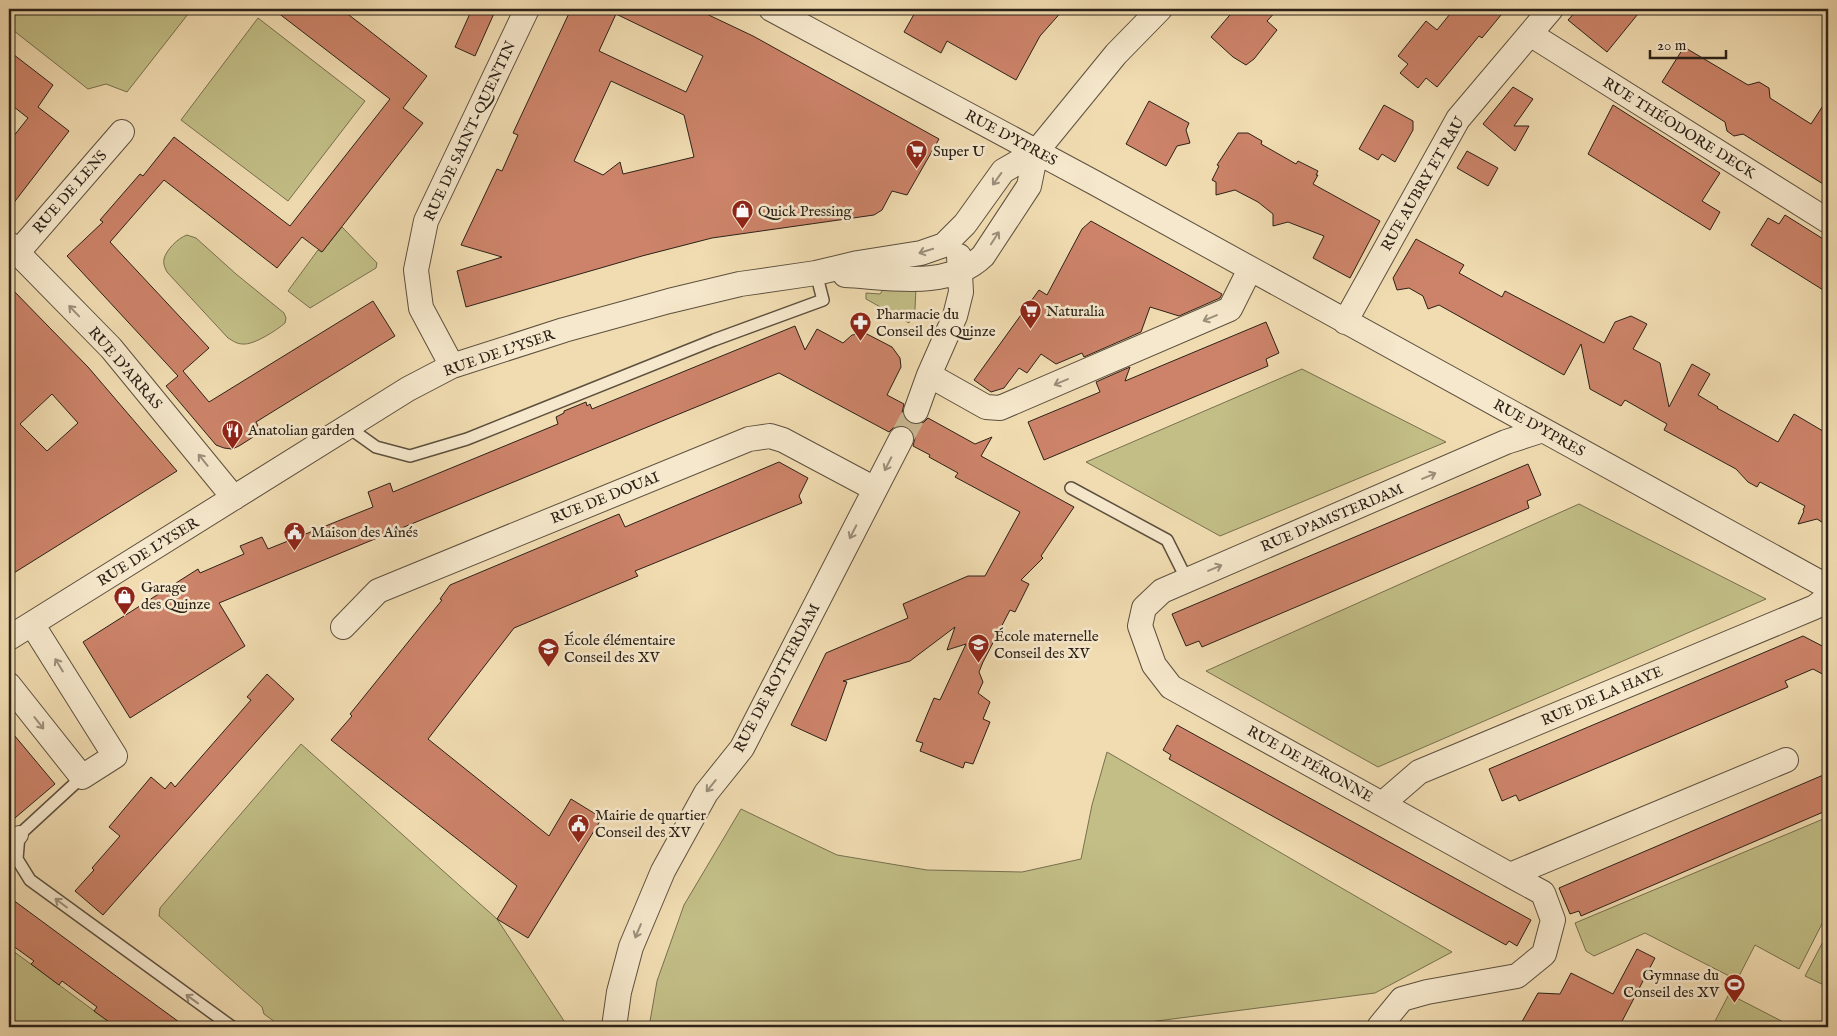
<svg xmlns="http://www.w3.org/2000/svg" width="1837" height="1036" viewBox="0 0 1837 1036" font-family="'IM FELL English',serif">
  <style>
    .green { fill: #c2be86; stroke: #77704f }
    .building { fill: #cc8369; stroke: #2c2218; fill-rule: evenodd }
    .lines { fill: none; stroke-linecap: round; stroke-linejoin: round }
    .minor-tunnel { stroke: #cab792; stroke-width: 24; stroke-dasharray: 24 12; stroke-linecap: butt }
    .service-casing { stroke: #5d503e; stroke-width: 14 }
    .pedestrian-casing { stroke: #5d503e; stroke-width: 20 }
    .minor-casing { stroke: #5d503e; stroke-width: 26 }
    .service { stroke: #f6e8cc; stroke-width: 11 }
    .pedestrian { stroke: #f6e8cc; stroke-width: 18 }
    .minor { stroke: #f6e8cc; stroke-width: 24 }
    .oneway { stroke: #9b8f7b }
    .labels { text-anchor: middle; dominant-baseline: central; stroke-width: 5; stroke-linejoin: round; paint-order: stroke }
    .street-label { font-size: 15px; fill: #2c2218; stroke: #f6e8cc }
    .poi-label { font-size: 15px; fill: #2c2218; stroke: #f6e8cc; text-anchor: start }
  </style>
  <rect width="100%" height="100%" fill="#f1dcb1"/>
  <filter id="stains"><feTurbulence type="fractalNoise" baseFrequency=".004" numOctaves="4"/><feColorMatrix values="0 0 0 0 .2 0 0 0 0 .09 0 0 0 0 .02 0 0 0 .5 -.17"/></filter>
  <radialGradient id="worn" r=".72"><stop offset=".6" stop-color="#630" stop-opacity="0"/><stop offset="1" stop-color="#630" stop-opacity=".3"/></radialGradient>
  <path class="green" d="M 9,9 L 192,9 L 127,92 L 106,84 L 88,89 L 9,27 Z
    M 258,18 L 365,101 L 288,201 L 181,120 Z
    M 342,227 L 377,263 L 376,268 L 310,308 L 288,291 L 318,250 L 322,252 Z
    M 187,235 L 196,238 L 236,274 L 284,313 L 286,318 L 285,323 C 277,330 254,345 243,344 C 237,344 233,341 228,338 L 167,272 C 165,268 163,264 164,259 C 166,250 178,238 187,235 Z
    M 886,285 L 916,288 L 915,309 L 909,323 L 866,299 L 866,293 L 880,294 Z
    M 1302,369 L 1446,442 L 1220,536 L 1086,462 Z
    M 1579,504 L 1766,599 L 1378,767 L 1206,671 Z
    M 301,744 L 497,919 L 568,1027 L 282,1027 L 264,1014 L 262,1007 L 159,916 L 160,908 Z
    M 1107,752 L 1452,952 L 1375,993 L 1110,1027 L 649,1027 L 657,981 L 684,905 L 741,809 L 837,855 L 927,870 L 1022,872 L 1081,859 L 1092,805 Z
    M 1828,817 L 1828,912 L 1799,969 L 1755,945 L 1737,980 L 1645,933 L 1594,956 L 1586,951 L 1575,923 Z
    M 1828,932 L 1828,987 L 1805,976 Z
    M 9,948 L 116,1027 L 9,1027 Z
    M 1729,994 L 1793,1027 L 1712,1027 Z"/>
  <path class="building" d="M 273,9 L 341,9 L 362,25 L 427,76 L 403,108 L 423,123 L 322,252 L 302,237 L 277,268 L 164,180 L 110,242 L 209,348 L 183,371 L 209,402 L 373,301 L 395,336 L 256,422 L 261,432 L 239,446 L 232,449 L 224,448 L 216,445 L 166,386 L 178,376 L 67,256 L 103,222 L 100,220 L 140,174 L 143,176 L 174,137 L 290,226 L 390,99 Z
    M 472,9 L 496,9 L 475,56 L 455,47 Z
    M 571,9 L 696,9 L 753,36 L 939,139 L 907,195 L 892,191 L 882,210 L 874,215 L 712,238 L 642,256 L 466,307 L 457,271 L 502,257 L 461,245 L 497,169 L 502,171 L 518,135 L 513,133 ZM 616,14 L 703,56 L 686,92 L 599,51 ZM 611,81 L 684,115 L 694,157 L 623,174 L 620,162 L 603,175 L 574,161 Z
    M 917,9 L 1064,9 L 1040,36 L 1016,80 L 947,41 L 941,53 L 904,32 Z
    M 1235,9 L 1278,9 L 1267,21 L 1277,30 L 1254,59 L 1246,65 L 1233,57 L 1211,37 Z
    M 1454,9 L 1506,9 L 1482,38 L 1479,36 L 1437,87 L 1426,78 L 1418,88 L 1400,73 L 1408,64 L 1398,56 L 1426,21 L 1437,30 Z
    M 1578,9 L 1642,9 L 1607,52 L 1568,20 Z
    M 1684,47 L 1748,85 L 1759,82 L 1769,88 L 1770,98 L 1811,124 L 1828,98 L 1828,187 L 1743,134 L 1734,136 L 1727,131 L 1725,122 L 1662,82 Z
    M 9,51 L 53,85 L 38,107 L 69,131 L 9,209 L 9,142 L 28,118 L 9,103 Z
    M 1513,87 L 1533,99 L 1514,126 L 1529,126 L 1515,151 L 1483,124 Z
    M 1149,101 L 1189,123 L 1186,130 L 1190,143 L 1177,146 L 1166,166 L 1126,144 Z
    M 1384,105 L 1413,121 L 1413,130 L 1395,162 L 1382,154 L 1378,160 L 1359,149 Z
    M 1613,105 L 1720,173 L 1702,201 L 1720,212 L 1710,230 L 1588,154 Z
    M 1238,133 L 1248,133 L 1262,141 L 1261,144 L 1296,164 L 1298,161 L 1318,171 L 1316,175 L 1318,175 L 1313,184 L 1380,221 L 1350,278 L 1313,258 L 1324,236 L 1288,222 L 1273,226 L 1273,214 L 1258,202 L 1235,190 L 1216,195 L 1216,182 L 1212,180 L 1219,166 L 1217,165 Z
    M 1467,151 L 1498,168 L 1488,186 L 1457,168 Z
    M 1785,215 L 1828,242 L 1828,293 L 1751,245 L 1768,218 L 1779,224 Z
    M 1091,221 L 1222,294 L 1220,298 L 1179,316 L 1150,307 L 1141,332 L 1084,357 L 1082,353 L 1056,364 L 1041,354 L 1027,373 L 1019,368 L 1004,388 L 991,392 L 974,380 L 1039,290 L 1047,295 L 1082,229 Z
    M 1416,239 L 1464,265 L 1459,273 L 1502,297 L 1505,291 L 1604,343 L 1615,322 L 1631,316 L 1647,324 L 1633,349 L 1660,363 L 1669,407 L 1692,364 L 1710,374 L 1698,395 L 1718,407 L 1717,408 L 1778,442 L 1794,414 L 1828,434 L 1828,526 L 1817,519 L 1798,524 L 1804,511 L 1803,510 L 1805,506 L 1760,482 L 1757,487 L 1748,482 L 1736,469 L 1664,430 L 1667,424 L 1625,400 L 1621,406 L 1590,389 L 1581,344 L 1564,375 L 1439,305 L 1428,309 L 1423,296 L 1409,288 L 1397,290 L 1393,278 Z
    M 9,286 L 88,367 L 177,471 L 9,576 ZM 52,394 L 78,423 L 47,451 L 20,424 Z
    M 1266,322 L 1279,353 L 1266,359 L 1268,366 L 1044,460 L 1028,422 L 1100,392 L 1096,382 L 1130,367 L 1125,381 Z
    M 795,326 L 805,350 L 817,329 L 843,343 L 852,335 L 865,333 L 892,347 L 900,358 L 901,367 L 887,395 L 904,404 L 902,413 L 906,420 L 911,424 L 918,425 L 924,422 L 928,418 L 975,444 L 992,437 L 981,456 L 1074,507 L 1041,556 L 1043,558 L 1021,580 L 1029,584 L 1015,612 L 1010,610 L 983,662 L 979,672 L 983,682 L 978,693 L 990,702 L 983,719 L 990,722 L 973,764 L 965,762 L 963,768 L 920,751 L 923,743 L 916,741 L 934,698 L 940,700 L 966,644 L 947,650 L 955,627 L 910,661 L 843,681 L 847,682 L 826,741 L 791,725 L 826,653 L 908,618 L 903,604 L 968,576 L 985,576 L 1020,512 L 955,477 L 958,473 L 929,457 L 930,455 L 913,446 L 915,438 L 913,432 L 908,427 L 900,425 L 894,427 L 889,432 L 779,373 L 219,603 L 245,646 L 130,718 L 83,642 L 198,569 L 200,573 L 244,554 L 240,546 L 262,537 L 268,549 L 373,507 L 368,492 L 390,483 L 393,492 L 558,424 L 556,417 L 564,413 L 564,411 L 586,402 L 587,406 L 590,404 L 592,409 Z
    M 779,462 L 808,478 L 799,496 L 802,503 L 635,571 L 638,576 L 514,628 L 428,739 L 549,836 L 571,799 L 602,818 L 528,938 L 497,919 L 517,886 L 331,740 L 352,716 L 350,714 L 442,600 L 440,599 L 450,585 L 619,514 L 625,527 Z
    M 1528,464 L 1541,495 L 1527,501 L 1529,508 L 1202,647 L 1199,641 L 1186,646 L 1172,614 Z
    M 1803,636 L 1828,649 L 1828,677 L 1813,669 L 1785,681 L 1788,687 L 1755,701 L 1519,801 L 1516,795 L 1502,801 L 1489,769 Z
    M 267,674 L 294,699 L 103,915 L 75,891 L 94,870 L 92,868 L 120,836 L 109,827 L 151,777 L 165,789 L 171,782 L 175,787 L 251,700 L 247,697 Z
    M 1177,725 L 1531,920 L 1517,946 L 1509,941 L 1506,945 L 1169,759 L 1171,755 L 1163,750 Z
    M 9,729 L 55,784 L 9,823 Z
    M 1828,773 L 1828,810 L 1581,916 L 1579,911 L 1570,914 L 1559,888 Z
    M 9,897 L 131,987 L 186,1027 L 116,1027 L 94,1011 L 97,1007 L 62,981 L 59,985 L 31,964 L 34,961 L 9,943 Z
    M 1637,949 L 1655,958 L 1619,1027 L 1519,1027 L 1538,993 L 1560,994 L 1571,973 L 1613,994 Z"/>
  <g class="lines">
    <path class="minor-tunnel" d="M 901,439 L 916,411"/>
    <defs>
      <path id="service" d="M 348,427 L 376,447 L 410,456 L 467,439 L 714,340 L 823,300 L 816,273
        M 1071,488 L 1167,540 L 1187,580
        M 82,777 L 19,835 L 17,859 L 30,880 L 232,1027"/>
      <path id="pedestrian" d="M 9,846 L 19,835"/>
      <path id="minor" d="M 771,9 L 1095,183 L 1828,587
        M 1530,34 L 1828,221
        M 9,244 L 111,348 L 234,498
        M 18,252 L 122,132
        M 845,275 C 888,277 948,290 983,256 L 1029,186 L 1036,152
        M 1345,322 L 1458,119 L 1551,9
        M 452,366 L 421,308 L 416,270 L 426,221 L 527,9
        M 929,375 L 986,407 L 1000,408 L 1230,309 L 1250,269
        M 916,411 L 929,375 L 955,316 L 961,292 L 959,256
        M 1543,430 L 1506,442 L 1162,591 L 1144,608 L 1140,626 L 1154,665 L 1171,687 L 1510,875 L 1786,760
        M 343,627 L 378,591 L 749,439 L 770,436 L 783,440 L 875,489
        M 9,638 L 408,389 L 452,366 L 564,330 L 669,301 L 740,284 L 816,273 L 858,263 L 921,253 L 944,245 L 965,224 L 1003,171 L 1036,152 L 1116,54 L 1160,9
        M 9,685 L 82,777 L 115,756 L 32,624
        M 1382,804 L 1419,772 L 1815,607 L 1828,597
        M 614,1027 L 619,992 L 631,947 L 663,871 L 706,793 L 742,748 L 901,439
        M 1379,1027 L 1402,999 L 1427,992 L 1517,976 L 1544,954 L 1553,920 L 1543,893 L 1510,875"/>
    </defs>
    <use href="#service" class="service-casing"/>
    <use href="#pedestrian" class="pedestrian-casing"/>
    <use href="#minor" class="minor-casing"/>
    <use href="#service" class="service"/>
    <use href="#pedestrian" class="pedestrian"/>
    <use href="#minor" class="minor"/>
  </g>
  <defs><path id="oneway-shaft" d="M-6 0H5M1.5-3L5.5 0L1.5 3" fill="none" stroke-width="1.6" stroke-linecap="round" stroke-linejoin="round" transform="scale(1.25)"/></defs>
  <g class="oneway">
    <use href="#oneway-shaft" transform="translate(997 179) rotate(126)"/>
    <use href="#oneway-shaft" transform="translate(995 238) rotate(-57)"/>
    <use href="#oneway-shaft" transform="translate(926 251) rotate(163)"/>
    <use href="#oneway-shaft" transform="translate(74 311) rotate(-134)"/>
    <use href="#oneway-shaft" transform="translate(1210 318) rotate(157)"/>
    <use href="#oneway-shaft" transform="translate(1061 382) rotate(157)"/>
    <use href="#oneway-shaft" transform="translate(203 460) rotate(-129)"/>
    <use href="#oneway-shaft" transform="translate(888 464) rotate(117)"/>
    <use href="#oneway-shaft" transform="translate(1429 476) rotate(-23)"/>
    <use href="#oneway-shaft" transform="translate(853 532) rotate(117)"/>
    <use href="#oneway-shaft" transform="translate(1215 568) rotate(-23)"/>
    <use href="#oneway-shaft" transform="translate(59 665) rotate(-121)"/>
    <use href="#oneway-shaft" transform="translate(39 723) rotate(52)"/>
    <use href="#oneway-shaft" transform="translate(711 786) rotate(129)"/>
    <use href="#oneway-shaft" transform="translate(61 903) rotate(-143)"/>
    <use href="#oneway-shaft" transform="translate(638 931) rotate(113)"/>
    <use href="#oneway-shaft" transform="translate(192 999) rotate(-144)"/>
  </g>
  <defs>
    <symbol id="supermarket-pin" viewBox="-11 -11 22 30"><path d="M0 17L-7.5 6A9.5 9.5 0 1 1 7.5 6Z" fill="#8f2418" stroke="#f6e8cc"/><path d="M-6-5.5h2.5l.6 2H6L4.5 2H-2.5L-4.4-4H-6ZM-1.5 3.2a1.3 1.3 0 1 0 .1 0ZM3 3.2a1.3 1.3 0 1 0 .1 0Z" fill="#fff"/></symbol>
    <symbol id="shop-pin" viewBox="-11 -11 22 30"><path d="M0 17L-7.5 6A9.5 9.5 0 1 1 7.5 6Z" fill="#8f2418" stroke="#f6e8cc"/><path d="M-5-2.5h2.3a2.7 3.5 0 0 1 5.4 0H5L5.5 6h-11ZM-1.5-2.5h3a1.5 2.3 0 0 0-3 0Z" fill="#fff"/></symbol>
    <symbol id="pharmacy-pin" viewBox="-11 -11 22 30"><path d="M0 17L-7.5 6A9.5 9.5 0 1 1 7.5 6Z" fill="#8f2418" stroke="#f6e8cc"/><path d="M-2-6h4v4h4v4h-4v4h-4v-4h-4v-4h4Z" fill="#fff"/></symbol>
    <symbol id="restaurant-pin" viewBox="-11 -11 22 30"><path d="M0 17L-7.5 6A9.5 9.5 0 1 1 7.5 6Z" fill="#8f2418" stroke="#f6e8cc"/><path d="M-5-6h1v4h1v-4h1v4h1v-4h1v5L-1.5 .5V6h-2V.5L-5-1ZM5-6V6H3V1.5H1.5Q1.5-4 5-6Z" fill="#fff"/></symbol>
    <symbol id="civic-pin" viewBox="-11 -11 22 30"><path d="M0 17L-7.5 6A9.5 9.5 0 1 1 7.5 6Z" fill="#8f2418" stroke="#f6e8cc"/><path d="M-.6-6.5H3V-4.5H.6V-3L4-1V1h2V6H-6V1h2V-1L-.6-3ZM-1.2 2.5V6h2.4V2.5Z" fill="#fff"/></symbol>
    <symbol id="school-pin" viewBox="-11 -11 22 30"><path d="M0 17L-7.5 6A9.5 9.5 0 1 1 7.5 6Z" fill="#8f2418" stroke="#f6e8cc"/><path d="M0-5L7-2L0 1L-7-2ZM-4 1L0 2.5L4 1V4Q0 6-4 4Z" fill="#fff"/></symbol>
    <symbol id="stadium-pin" viewBox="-11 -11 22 30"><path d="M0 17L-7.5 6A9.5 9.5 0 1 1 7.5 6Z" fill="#8f2418" stroke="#f6e8cc"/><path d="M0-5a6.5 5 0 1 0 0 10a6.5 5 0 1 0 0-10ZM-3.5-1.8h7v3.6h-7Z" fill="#fff"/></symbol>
  </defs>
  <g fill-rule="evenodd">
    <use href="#supermarket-pin" x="904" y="138" width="25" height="34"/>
    <use href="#shop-pin" x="730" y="198" width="25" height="34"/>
    <use href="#supermarket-pin" x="1018" y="298" width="25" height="34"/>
    <use href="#pharmacy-pin" x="848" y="310" width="25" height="34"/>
    <use href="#restaurant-pin" x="220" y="418" width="25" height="34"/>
    <use href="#civic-pin" x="282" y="520" width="25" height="34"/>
    <use href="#shop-pin" x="112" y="584" width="25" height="34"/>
    <use href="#school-pin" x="966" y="632" width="25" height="34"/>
    <use href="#school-pin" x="536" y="636" width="25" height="34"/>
    <use href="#civic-pin" x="566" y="812" width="25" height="34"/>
    <use href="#stadium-pin" x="1722" y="972" width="25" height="34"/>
  </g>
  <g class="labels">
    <g class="street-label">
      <text transform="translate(1679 128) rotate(32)">RUE THÉODORE DECK</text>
      <text transform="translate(470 131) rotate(-65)">RUE DE SAINT-QUENTIN</text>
      <text transform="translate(1011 138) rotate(28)">RUE D'YPRES</text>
      <text transform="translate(1423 184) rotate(-60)">RUE AUBRY ET RAU</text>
      <text transform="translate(70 192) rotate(-49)">RUE DE LENS</text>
      <text transform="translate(499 353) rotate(-19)">RUE DE L'YSER</text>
      <text transform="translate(125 368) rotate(49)">RUE D'ARRAS</text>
      <text transform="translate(1539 428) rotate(29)">RUE D'YPRES</text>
      <text transform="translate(605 498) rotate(-22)">RUE DE DOUAI</text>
      <text transform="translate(1332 518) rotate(-23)">RUE D'AMSTERDAM</text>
      <text transform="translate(148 552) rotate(-32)">RUE DE L'YSER</text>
      <text transform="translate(777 678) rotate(-62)">RUE DE ROTTERDAM</text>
      <text transform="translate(1602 696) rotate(-23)">RUE DE LA HAYE</text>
      <text transform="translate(1310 764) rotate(29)">RUE DE PÉRONNE</text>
    </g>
    <g class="poi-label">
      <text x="933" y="151">Super U</text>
      <text x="758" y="211">Quick Pressing</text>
      <text x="1046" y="311">Naturalia</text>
      <text x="876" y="314">Pharmacie du<tspan x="876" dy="17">Conseil des Quinze</tspan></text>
      <text x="248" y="430">Anatolian garden</text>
      <text x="311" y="532">Maison des Aînés</text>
      <text x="141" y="587">Garage<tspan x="141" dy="17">des Quinze</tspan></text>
      <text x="994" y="636">École maternelle<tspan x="994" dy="17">Conseil des XV</tspan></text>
      <text x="564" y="640">École élémentaire<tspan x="564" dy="17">Conseil des XV</tspan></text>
      <text x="595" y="815">Mairie de quartier<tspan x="595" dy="17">Conseil des XV</tspan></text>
      <text x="1719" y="975" text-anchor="end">Gymnase du<tspan x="1719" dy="17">Conseil des XV</tspan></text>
    </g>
  </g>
  <rect width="1837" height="1036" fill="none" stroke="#f1dcb1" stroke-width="30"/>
  <rect x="10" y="10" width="1817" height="1016" fill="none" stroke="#2c2218" stroke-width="2.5"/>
  <rect x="15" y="15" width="1807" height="1006" fill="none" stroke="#2c2218"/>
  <path d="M1650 50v8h76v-8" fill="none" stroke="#2c2218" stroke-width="2.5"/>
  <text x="1657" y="50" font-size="15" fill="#2c2218" stroke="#f6e8cc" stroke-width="4" paint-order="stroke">20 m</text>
  <rect width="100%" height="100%" filter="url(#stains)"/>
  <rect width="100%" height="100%" fill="url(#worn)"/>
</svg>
